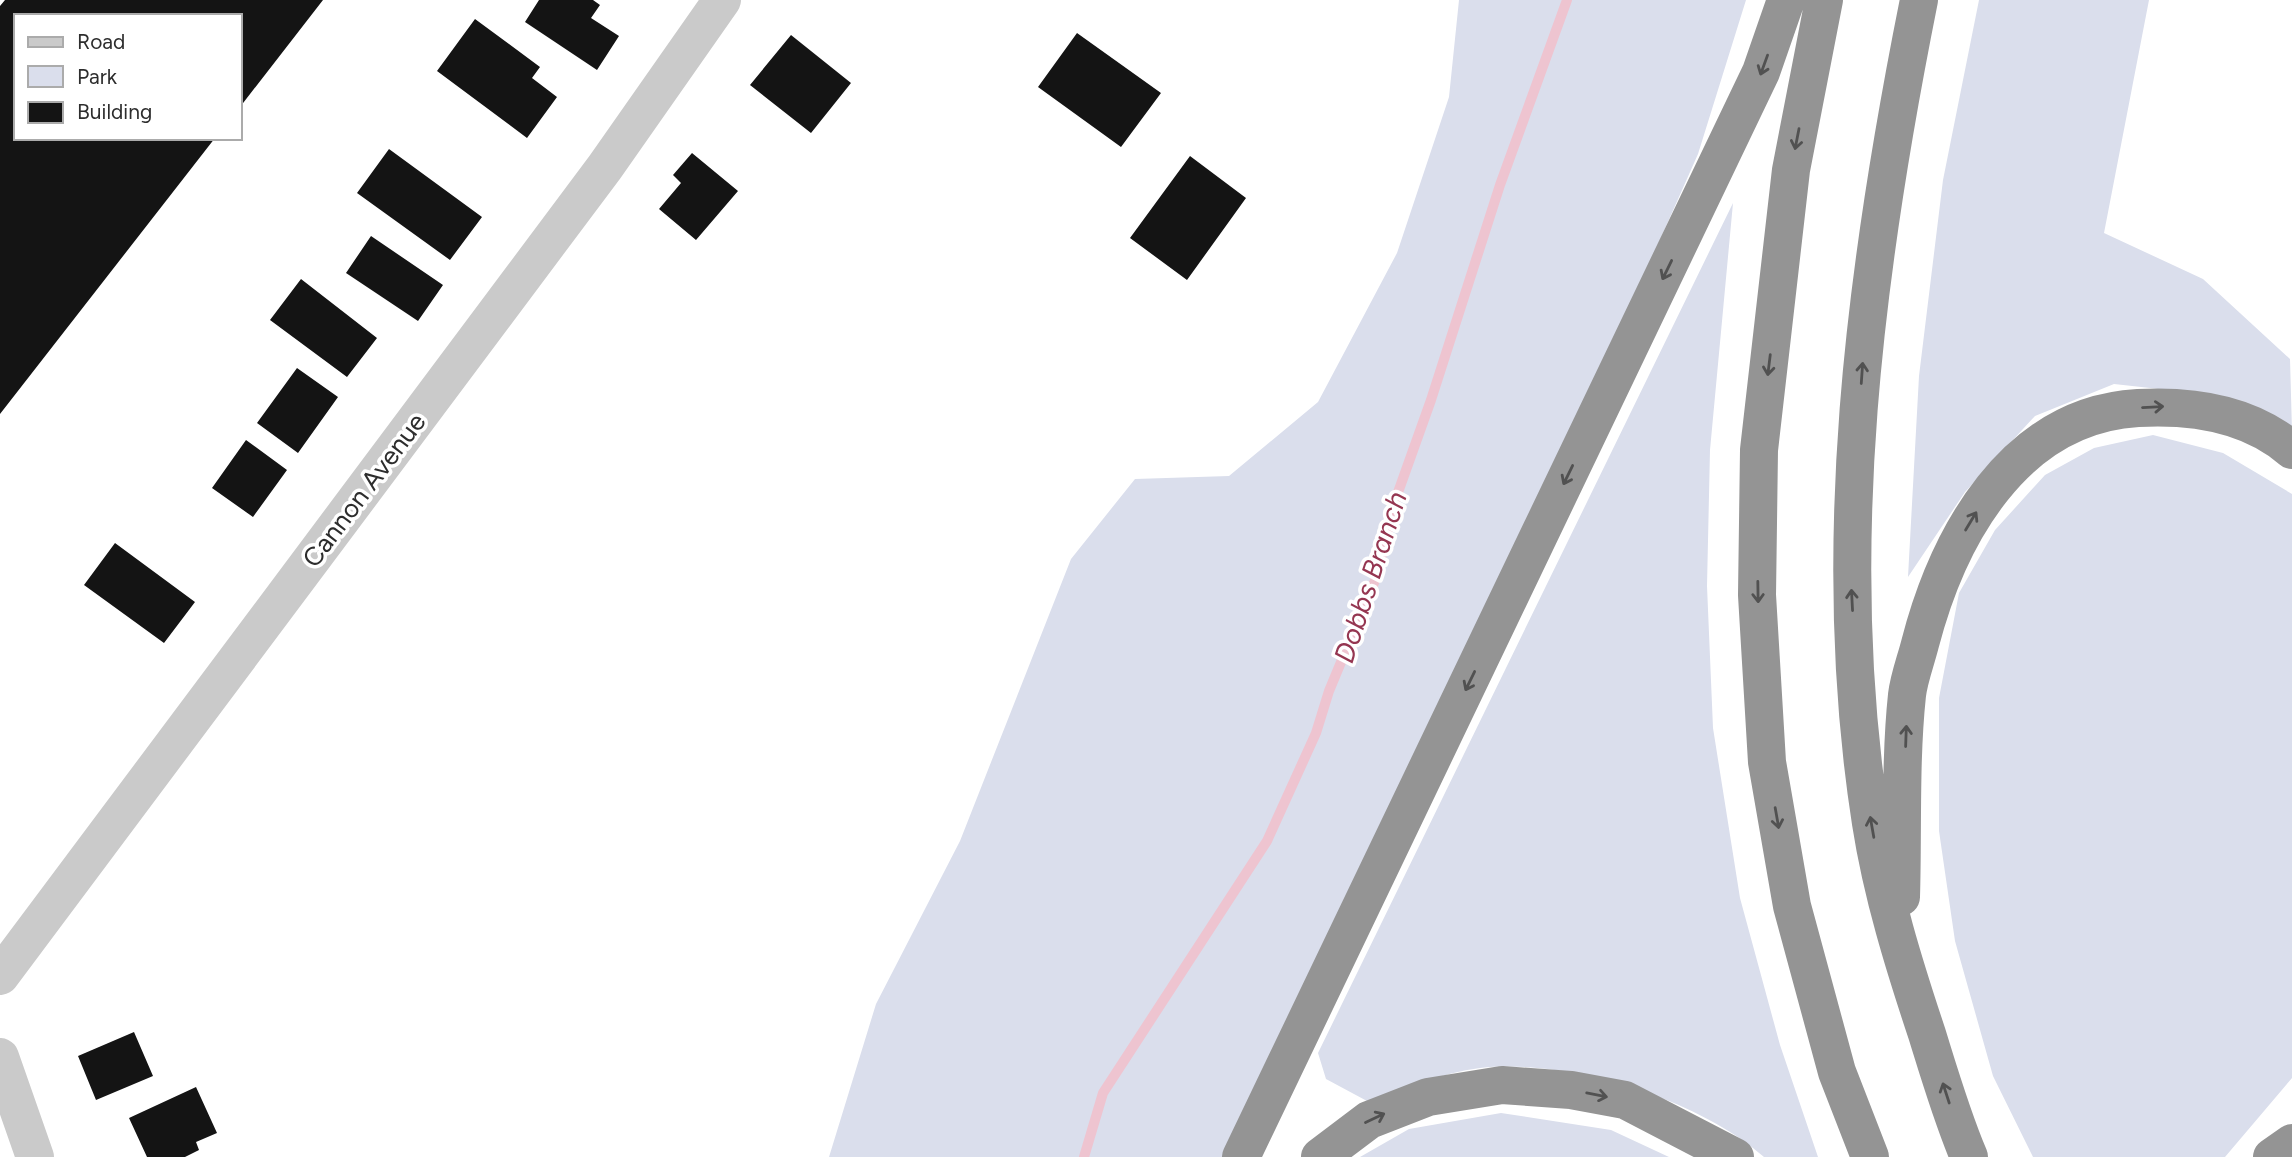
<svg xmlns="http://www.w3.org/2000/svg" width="2292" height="1157" viewBox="0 0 2292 1157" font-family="Figtree,sans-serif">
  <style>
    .green { fill: #dadeec }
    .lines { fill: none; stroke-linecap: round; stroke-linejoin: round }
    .stream { stroke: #eec4d0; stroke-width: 10 }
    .building { fill: #141414 }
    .street { stroke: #cacaca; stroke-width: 38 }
    .highway { stroke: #949494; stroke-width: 38 }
    .oneway { stroke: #515151 }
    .labels { text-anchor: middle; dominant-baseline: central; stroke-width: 7; stroke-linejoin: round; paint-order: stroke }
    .street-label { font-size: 26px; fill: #2d2d2d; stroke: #fff }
    .water-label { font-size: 28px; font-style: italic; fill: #953651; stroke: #fff }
  </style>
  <rect width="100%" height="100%" fill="#fff"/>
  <path class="green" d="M 1459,0 L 1746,0 L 1698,154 L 1632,303 L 1222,1157 L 829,1157 L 876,1004 L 960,841 L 1071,559 L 1135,479 L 1229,476 L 1318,402 L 1397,253 L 1449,97 Z
    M 1979,0 L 2149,0 L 2104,233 L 2203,279 L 2290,359 L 2292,431 L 2223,396 L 2114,384 L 2035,416 L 1965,492 L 1908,577 L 1919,376 L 1943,180 Z
    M 1733,203 L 1710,450 L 1707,586 L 1713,728 L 1740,898 L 1780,1045 L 1818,1157 L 1764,1157 C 1699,1099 1567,1058 1480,1068 C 1442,1073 1403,1089 1367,1101 L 1326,1079 L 1318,1053 Z
    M 2153,435 L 2223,453 L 2292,494 L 2292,1078 L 2225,1157 L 2033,1157 L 1993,1076 L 1955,941 L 1939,831 L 1939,698 L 1959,593 L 1995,530 L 2045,475 L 2094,448 Z
    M 1501,1113 L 1611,1130 L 1669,1157 L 1360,1157 L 1409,1129 Z"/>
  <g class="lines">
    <path class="stream" d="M 1084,1157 L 1103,1093 L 1267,841 L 1316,733 L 1329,691 L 1376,578 L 1396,498 L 1431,400 L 1500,185 L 1567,0"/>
  </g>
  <path class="building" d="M 5,0 L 323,0 L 240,107 L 240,16 L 16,16 L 16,138 L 215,138 L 0,414 L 0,6 Z
    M 539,0 L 593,0 L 600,5 L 591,18 L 619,36 L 597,70 L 525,22 Z
    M 475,19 L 540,67 L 532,78 L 557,97 L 527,138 L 437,71 Z
    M 1077,33 L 1161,93 L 1121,147 L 1038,87 Z
    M 791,35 L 851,83 L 811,133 L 750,85 Z
    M 389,149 L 482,217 L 450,260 L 357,193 Z
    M 692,153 L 738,191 L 696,240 L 659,209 L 681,183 L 673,175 Z
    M 1190,156 L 1246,198 L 1187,280 L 1130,238 Z
    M 371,236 L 443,285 L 418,321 L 346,273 Z
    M 301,279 L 377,338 L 347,377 L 270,320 Z
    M 297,368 L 338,397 L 298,453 L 257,423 Z
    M 246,440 L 287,470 L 253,517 L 212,488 Z
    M 115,543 L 195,602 L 164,643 L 84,585 Z
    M 134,1032 L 153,1076 L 96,1100 L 78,1056 Z
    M 196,1087 L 217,1133 L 196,1142 L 199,1150 L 185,1157 L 147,1157 L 129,1118 Z"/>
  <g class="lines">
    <path class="street" d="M 0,976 L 605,167 L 722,0
      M 0,1057 L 35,1157"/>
    <path class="highway" d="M 1824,0 L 1791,170 L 1759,450 L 1757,595 L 1767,762 L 1792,906 L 1837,1072 L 1870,1157
      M 1919,0 C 1865,269 1828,549 1871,823 C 1882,894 1904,965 1927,1034 C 1940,1076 1952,1117 1969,1157
      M 1901,897 C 1903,830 1900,761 1907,695 C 1909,678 1916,660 1920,644 C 1948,536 2014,415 2138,408 C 2193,405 2249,413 2292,450
      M 1241,1157 L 1761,72 L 1786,0
      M 1320,1157 L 1369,1120 L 1428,1097 L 1502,1085 L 1571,1090 L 1625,1100 L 1735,1157
      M 2272,1157 L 2292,1143"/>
  </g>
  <defs><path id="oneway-shaft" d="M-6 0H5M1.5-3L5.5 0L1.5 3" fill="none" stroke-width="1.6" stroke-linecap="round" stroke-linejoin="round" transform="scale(1.75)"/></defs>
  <g class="oneway">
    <use href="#oneway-shaft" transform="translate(1764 65) rotate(110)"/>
    <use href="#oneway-shaft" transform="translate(1797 139) rotate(101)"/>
    <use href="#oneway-shaft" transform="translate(1667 270) rotate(116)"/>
    <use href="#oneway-shaft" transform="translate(1769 365) rotate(97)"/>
    <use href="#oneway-shaft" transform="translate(1862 373) rotate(-86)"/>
    <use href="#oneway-shaft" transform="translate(2153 407) rotate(-3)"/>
    <use href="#oneway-shaft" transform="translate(1568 475) rotate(116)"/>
    <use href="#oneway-shaft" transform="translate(1971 521) rotate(-59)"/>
    <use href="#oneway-shaft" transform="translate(1758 592) rotate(89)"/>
    <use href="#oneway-shaft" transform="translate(1852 600) rotate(-93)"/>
    <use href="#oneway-shaft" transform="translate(1470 681) rotate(116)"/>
    <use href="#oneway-shaft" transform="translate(1906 736) rotate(-88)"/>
    <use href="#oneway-shaft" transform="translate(1777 818) rotate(80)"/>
    <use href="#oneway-shaft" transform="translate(1872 827) rotate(-100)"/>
    <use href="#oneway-shaft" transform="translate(1946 1093) rotate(-108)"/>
    <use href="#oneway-shaft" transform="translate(1597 1095) rotate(11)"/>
    <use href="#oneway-shaft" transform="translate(1375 1118) rotate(-25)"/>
  </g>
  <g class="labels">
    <g class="street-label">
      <text transform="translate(364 490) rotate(-53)">Cannon Avenue</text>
    </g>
    <g class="water-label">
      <text transform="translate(1370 577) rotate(-72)">Dobbs Branch</text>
    </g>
  </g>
  <rect x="14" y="14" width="228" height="126" fill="#ffffff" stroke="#ababab" stroke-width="2"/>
  <rect x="28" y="37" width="35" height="10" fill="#cacaca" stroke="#ababab" stroke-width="2"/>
  <text x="77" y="49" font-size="21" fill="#2d2d2d">Road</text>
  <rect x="28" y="66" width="35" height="21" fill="#dadeec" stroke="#ababab" stroke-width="2"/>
  <text x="77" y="84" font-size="21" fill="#2d2d2d">Park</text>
  <rect x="28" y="102" width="35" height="21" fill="#141414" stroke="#ababab" stroke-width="2"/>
  <text x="77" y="119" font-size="21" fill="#2d2d2d">Building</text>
</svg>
